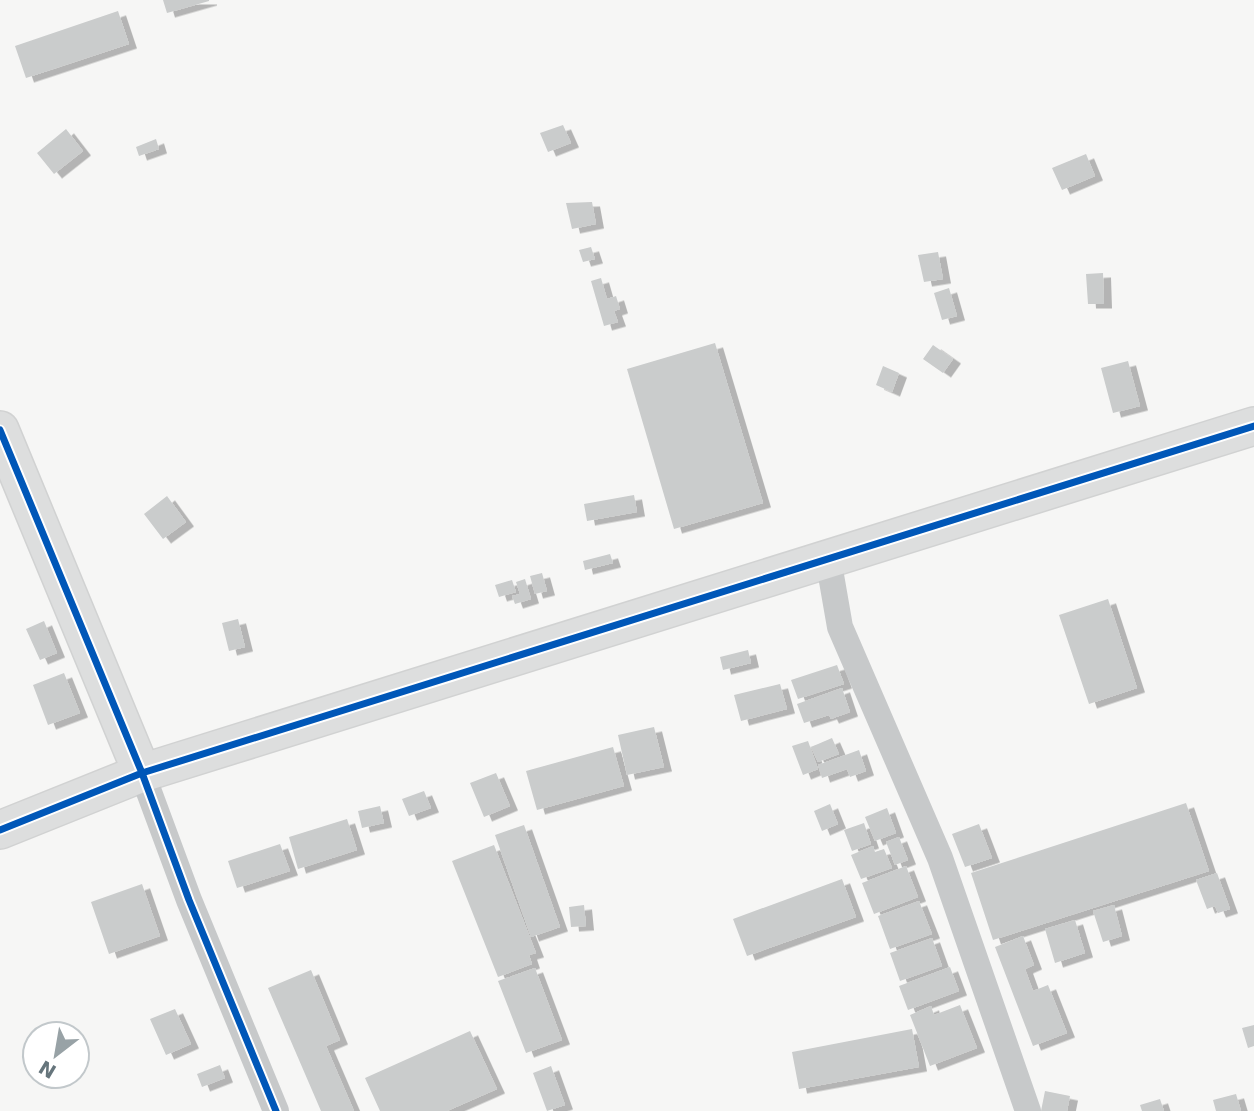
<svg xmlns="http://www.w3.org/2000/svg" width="1254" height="1111" viewBox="0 0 1254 1111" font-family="'DejaVu Sans',sans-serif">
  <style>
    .building { fill: #cacccc; filter: url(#shadow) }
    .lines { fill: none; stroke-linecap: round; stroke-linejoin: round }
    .secondary-casing { stroke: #d1d2d2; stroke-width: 40 }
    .street { stroke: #c7c9ca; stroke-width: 26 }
    .secondary { stroke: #dddede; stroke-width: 37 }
    .cycleway-casing { stroke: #fff; stroke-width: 11 }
    .cycleway { stroke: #0057b8; stroke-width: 7 }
  </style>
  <defs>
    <filter id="shadow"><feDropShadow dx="8" dy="4.5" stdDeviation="0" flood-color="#0004"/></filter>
  </defs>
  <rect width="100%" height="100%" fill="#f6f6f5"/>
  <path class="building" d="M 163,0 L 209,0 L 209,1 L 167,13 Z
    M 118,11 L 129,44 L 26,78 L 15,46 Z
    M 563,125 L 571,143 L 548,152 L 540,133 Z
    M 66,129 L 83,151 L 54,174 L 37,153 Z
    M 156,139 L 159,149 L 139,156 L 136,147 Z
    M 1086,154 L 1095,176 L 1062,190 L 1052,168 Z
    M 592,202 L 596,224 L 572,229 L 566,203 Z
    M 591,247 L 595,259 L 583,262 L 579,250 Z
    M 938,252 L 943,279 L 924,282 L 918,255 Z
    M 1103,273 L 1104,304 L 1088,304 L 1086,274 Z
    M 601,278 L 607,299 L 616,296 L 620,309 L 614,311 L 618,322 L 604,326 L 591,281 Z
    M 949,288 L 957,316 L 942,320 L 934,293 Z
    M 715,343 L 763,503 L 674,529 L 627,369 Z
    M 933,345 L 953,359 L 943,373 L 923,359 Z
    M 1128,361 L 1140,406 L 1113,413 L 1101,368 Z
    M 883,366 L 899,373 L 892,392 L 876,385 Z
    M 634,495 L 637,512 L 587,521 L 584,504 Z
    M 167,496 L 186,522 L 163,539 L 144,514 Z
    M 610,554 L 613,563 L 585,570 L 583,561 Z
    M 542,573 L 547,591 L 535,594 L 530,576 Z
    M 525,579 L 531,599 L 515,604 L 512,596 L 520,594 L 516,582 Z
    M 512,580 L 516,592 L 499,597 L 495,585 Z
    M 1108,599 L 1137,688 L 1089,704 L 1059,615 Z
    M 238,619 L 245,647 L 229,651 L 222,623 Z
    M 44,621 L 57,653 L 40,660 L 26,629 Z
    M 748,650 L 751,663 L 723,670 L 720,657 Z
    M 837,665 L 844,684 L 798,699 L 791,680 Z
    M 64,673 L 80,713 L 48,725 L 33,685 Z
    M 780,684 L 787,709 L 741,721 L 734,695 Z
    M 842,688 L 850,712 L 831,719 L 829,715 L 804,723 L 797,704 Z
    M 654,727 L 664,767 L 627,775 L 618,735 Z
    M 832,738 L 839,754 L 818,762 L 811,747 Z
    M 808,741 L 818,769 L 803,775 L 792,746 Z
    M 613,747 L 624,786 L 537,810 L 526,771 Z
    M 859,750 L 866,771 L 850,777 L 847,769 L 822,778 L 818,765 Z
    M 496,773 L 510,806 L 484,817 L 470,783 Z
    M 424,791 L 431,808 L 409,816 L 402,799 Z
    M 1186,803 L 1209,871 L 993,940 L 971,873 Z
    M 830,804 L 838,824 L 822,831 L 814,811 Z
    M 380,806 L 384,823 L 362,828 L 358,811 Z
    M 887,808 L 896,833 L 875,841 L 865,817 Z
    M 347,819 L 357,850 L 298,869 L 289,837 Z
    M 864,823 L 871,844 L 852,851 L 844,830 Z
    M 979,824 L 992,858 L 965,867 L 952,834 Z
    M 524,825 L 560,927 L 531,937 L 495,835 Z
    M 899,837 L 908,860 L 895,865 L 886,842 Z
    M 280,844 L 290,871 L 237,888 L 228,861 Z
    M 494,845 L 536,953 L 529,955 L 532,964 L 498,977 L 452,861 Z
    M 873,846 L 875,852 L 884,849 L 892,868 L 861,879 L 851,855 Z
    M 906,866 L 918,897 L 874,914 L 862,883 Z
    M 1217,873 L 1230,909 L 1218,913 L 1215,906 L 1207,909 L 1196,880 Z
    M 842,879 L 856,917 L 747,956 L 733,919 Z
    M 142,884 L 160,936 L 109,954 L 91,902 Z
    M 919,901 L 932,934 L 890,949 L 878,916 Z
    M 584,905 L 586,926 L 571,927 L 569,907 Z
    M 1114,905 L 1122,936 L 1103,942 L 1093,911 Z
    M 1075,920 L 1085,953 L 1055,963 L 1045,929 Z
    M 1023,936 L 1034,965 L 1025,969 L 1033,991 L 1048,985 L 1067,1033 L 1033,1046 L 995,947 Z
    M 932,938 L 942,966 L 900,981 L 890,953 Z
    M 950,967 L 959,991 L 908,1010 L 899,986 Z
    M 535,968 L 562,1040 L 526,1053 L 498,981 Z
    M 311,970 L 340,1040 L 326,1046 L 354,1111 L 321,1111 L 268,988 Z
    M 960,1005 L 977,1048 L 930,1066 L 910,1015 L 931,1006 L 934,1015 Z
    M 175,1009 L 191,1044 L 166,1055 L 150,1019 Z
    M 1254,1025 L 1254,1046 L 1248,1048 L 1242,1028 Z
    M 912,1029 L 919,1067 L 799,1089 L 792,1052 Z
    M 470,1031 L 497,1089 L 447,1111 L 380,1111 L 365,1078 Z
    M 220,1065 L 225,1078 L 202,1087 L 197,1074 Z
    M 551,1066 L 565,1105 L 547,1111 L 533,1073 Z
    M 1045,1091 L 1070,1096 L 1067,1111 L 1041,1111 Z
    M 1236,1094 L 1241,1111 L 1216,1111 L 1213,1100 Z
    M 1160,1099 L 1164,1111 L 1142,1111 L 1140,1105 Z"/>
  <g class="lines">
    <defs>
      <path id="secondary" d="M 0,430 L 142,773
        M 0,830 L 142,773 L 1254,426"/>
    </defs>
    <use href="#secondary" class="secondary-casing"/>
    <path class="street" d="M 828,558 L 840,627 L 940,858 L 1028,1111
      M 142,773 L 189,900 L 276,1111"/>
    <use href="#secondary" class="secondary"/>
    <defs>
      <path id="cycleway" d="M 0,430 L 142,773 L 189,900 L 276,1111
        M 0,830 L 142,773 L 1254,426"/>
    </defs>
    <use href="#cycleway" class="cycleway-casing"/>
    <use href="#cycleway" class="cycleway"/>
  </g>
  <g transform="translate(56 1055) rotate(211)"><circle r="33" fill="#ffffff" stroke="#c2c8cb" stroke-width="2"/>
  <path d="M0-5L12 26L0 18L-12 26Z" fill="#98a2a6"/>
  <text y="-10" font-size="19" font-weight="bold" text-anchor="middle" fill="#66757c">N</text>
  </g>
</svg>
